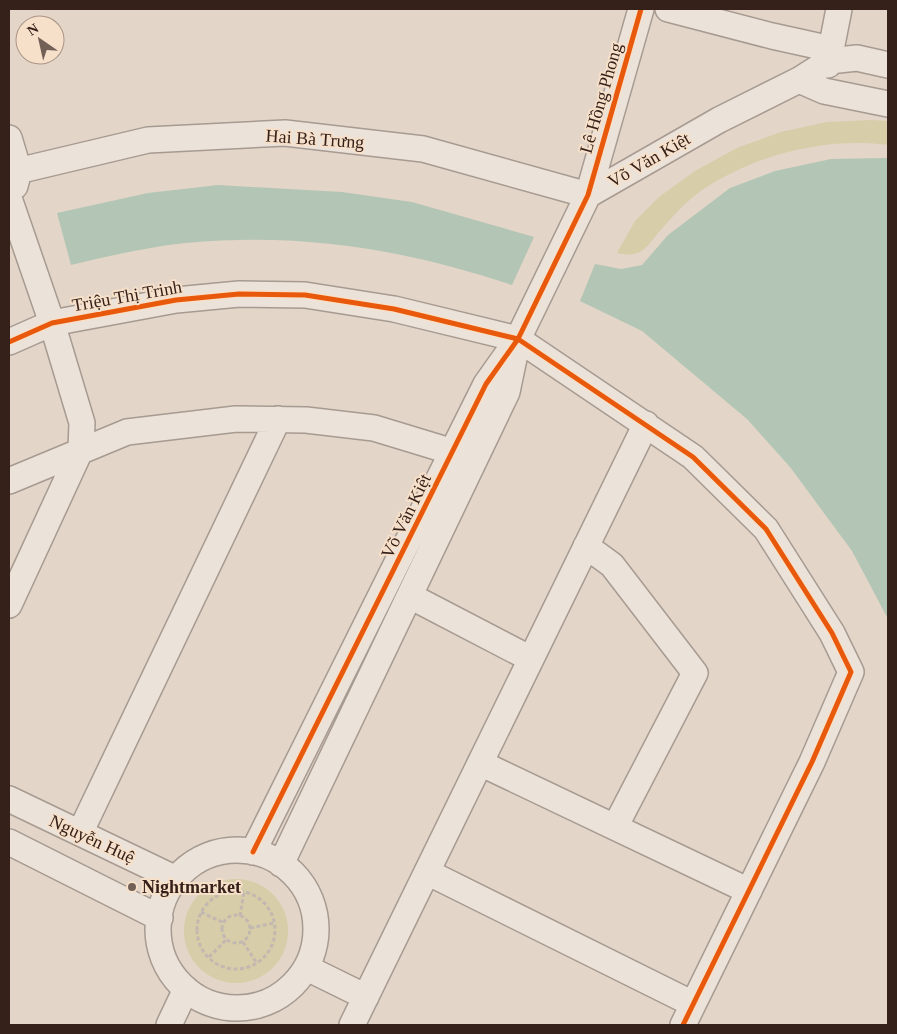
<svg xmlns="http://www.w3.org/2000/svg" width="897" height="1034" viewBox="0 0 897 1034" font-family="Georgia,serif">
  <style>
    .green { fill: #d7cda8 }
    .water { fill: #b3c6b6 }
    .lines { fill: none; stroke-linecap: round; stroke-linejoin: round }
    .minor-casing { stroke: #a79a91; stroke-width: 28 }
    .path { stroke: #c3b8b0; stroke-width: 3; stroke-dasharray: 4 2.5; stroke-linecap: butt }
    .minor { stroke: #ebe2d9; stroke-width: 25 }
    .cycleway-casing { stroke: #f7e0ca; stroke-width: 8 }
    .cycleway { stroke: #e8590c; stroke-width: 5 }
    .poi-dot { fill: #726057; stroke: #f7e0ca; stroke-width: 2 }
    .labels { text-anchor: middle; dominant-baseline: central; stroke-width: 4; stroke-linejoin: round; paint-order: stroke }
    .street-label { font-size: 18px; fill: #35211a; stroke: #f7e0ca }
    .poi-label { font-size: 18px; font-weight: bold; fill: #35211a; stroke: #f7e0ca; text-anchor: start }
  </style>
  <rect width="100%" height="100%" fill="#e3d5c7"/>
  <path class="green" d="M 872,120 L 888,121 L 888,145 C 826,137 758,154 705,188 C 687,200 672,217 658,233 C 653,239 648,246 643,250 C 634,256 626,255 617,253 L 635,221 L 659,197 L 695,171 L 737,148 L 781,132 L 827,122 Z
    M184 931a52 52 0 1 1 104 0a52 52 0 1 1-104 0Z"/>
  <path class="water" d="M 884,158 L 888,158 L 888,619 L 852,551 L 790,467 L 747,419 L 642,331 L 580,301 L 595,264 L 621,269 L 642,265 L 668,235 L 730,188 L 775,171 L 831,159 Z
    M 218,185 L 342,192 L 412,202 L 534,237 L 512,285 C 403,249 301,232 186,243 C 147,247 109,256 71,265 L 57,213 L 148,193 Z"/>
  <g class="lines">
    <defs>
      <path id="minor" d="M 668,9 L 772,36 L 831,49
        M 828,65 L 839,9
        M 799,80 L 824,91 L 888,104
        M 9,138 L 19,171 L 15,186
        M 9,173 L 148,140 L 285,133 L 423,149 L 588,195
        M 588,195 L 719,120 L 799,80 L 829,61 L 857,58 L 888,65
        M 9,198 L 52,323 L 82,423 L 81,449 L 9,605
        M 9,342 L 52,323 L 176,300 L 239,294 L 305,295 L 394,309 L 518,339 L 693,457 L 766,529 L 832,633 L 851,672 L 812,762 L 683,1025
        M 9,481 L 127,432 L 236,419 L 306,420 L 374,428 L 453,452
        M 586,546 L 612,565 L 695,673 L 615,827
        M 410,596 L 531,659
        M 480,763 L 749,891
        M 9,799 L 176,879
        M 80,833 L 278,419
        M 9,842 L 160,918
        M158 929a79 79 0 1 1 158 0a79 79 0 1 1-158 0Z
        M 253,852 L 486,384 L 518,339 L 588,195 L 641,9
        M 281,864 L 507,392 L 516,349
        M 427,872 L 693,1004
        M 307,968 L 366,997
        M 169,1025 L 186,989
        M 352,1025 L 646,424"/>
    </defs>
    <use href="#minor" class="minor-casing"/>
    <path class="path" d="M197 930a39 39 0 1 1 78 0a39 39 0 1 1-78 0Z
      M 201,912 L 224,923
      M222 929a14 14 0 1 1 28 0a14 14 0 1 1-28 0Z
      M 240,916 L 244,892
      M 250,928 L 274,923
      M 243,942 L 256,962
      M 209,957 L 226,940"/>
    <use href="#minor" class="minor"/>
    <defs>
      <path id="cycleway" d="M 9,342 L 52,323 L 176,300 L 239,294 L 305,295 L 394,309 L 518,339 L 693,457 L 766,529 L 832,633 L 851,672 L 812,762 L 683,1025
        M 253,852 L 486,384 L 518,339 L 588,195 L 641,9"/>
    </defs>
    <use href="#cycleway" class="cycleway-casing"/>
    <use href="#cycleway" class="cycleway"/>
  </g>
  <circle class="poi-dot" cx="132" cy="887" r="5"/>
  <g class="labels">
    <g class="street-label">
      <text transform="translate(601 98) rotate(-74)">Lê Hồng Phong</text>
      <text transform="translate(315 139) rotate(4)">Hai Bà Trưng</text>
      <text transform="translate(649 160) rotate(-30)">Võ Văn Kiệt</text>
      <text transform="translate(127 296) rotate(-10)">Triệu Thị Trinh</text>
      <text transform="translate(406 516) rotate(-64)">Võ Văn Kiệt</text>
      <text transform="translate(92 839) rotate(25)">Nguyễn Huệ</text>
    </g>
    <g class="poi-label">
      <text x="142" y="887">Nightmarket</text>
    </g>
  </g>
  <rect width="897" height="1034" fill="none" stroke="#35211a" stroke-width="20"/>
  <g transform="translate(40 40) rotate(326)"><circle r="24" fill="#f7e0ca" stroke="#a99484"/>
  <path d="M0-4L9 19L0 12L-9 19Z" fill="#726057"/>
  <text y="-8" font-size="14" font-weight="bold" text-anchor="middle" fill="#35211a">N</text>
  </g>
</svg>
